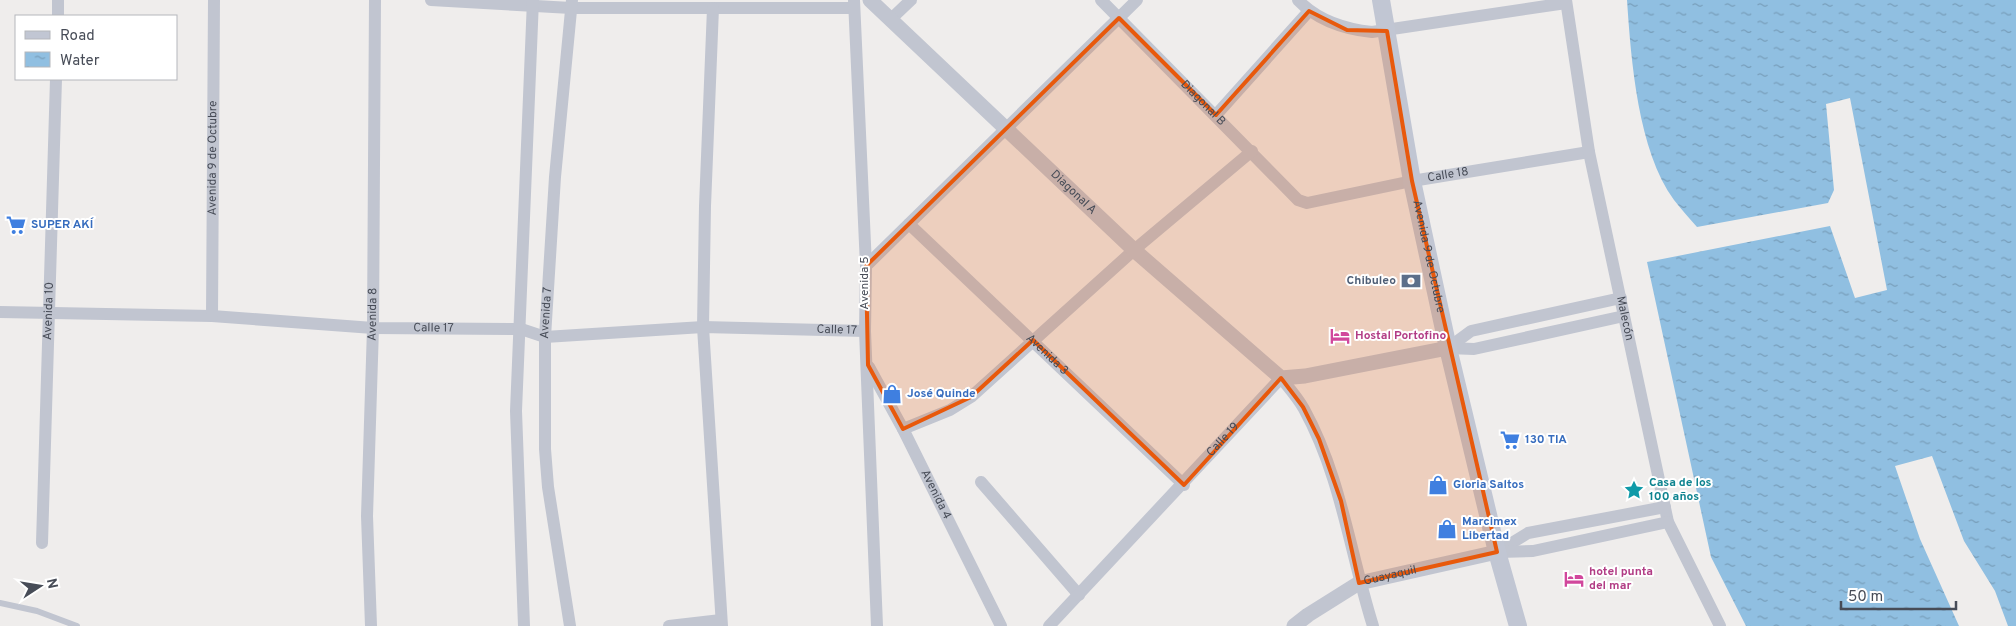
<svg xmlns="http://www.w3.org/2000/svg" width="2016" height="626" viewBox="0 0 2016 626" font-family="Overpass,sans-serif">
  <style>
    .water { fill: url(#water-ripples) }
    .lines { fill: none; stroke-linecap: round; stroke-linejoin: round }
    .service { stroke: #c1c5d0; stroke-width: 6 }
    .minor { stroke: #c1c5d0; stroke-width: 12 }
    .tertiary { stroke: #c1c5d0; stroke-width: 15 }
    .secondary { stroke: #c1c6d3; stroke-width: 18 }
    .marked { fill: #e8590c; fill-opacity: 0.2; stroke: #e8590c; stroke-width: 4; stroke-linejoin: round }
    .labels { text-anchor: middle; dominant-baseline: central; stroke-width: 4; stroke-linejoin: round; paint-order: stroke }
    .street-label { font-size: 12px; fill: #474c57; stroke: #fff }
    .shop-label { font-size: 12px; font-weight: bold; fill: #366cbe; stroke: #fff; text-anchor: start }
    .service-label { font-size: 12px; font-weight: bold; fill: #4e5e75; stroke: #fff; text-anchor: end }
    .hotel-label { font-size: 12px; font-weight: bold; fill: #b23c85; stroke: #fff; text-anchor: start }
    .culture-label { font-size: 12px; font-weight: bold; fill: #0d838f; stroke: #fff; text-anchor: start }
  </style>
  <defs>
    <pattern id="water-ripples" width="26" height="14" patternUnits="userSpaceOnUse" patternTransform="scale(1.25)"><rect width="26" height="14" fill="#90bfe1"/><path d="M2 4q2-2 4 0t4 0M15 11q2-2 4 0t4 0" fill="none" stroke="#779db9"/></pattern>
  </defs>
  <rect width="100%" height="100%" fill="#efedec"/>
  <path class="water" d="M 1627,0 L 2016,0 L 2016,626 L 2008,626 L 1995,591 L 1964,541 L 1932,456 L 1895,466 L 1920,539 L 1959,626 L 1746,626 L 1711,557 L 1647,262 L 1830,226 L 1855,298 L 1887,290 L 1850,98 L 1826,104 L 1834,190 L 1828,203 L 1697,227 C 1689,218 1681,209 1674,200 C 1638,151 1631,60 1627,0 Z"/>
  <g class="lines">
    <path class="service" d="M 0,603 L 37,611 L 77,626"/>
    <g class="minor">
      <path d="M 431,0 L 571,8 L 854,8"/>
      <path d="M 854,0 L 866,266 L 865,331 L 877,626"/>
      <path id="s1" d="M 1101,0 L 1298,200 L 1307,203 L 1412,181 L 1589,152"/>
      <path d="M 1298,0 C 1318,21 1344,29 1372,32 L 1566,3"/>
      <path id="s2" d="M 1566,0 L 1589,152 L 1668,522 L 1720,626"/>
      <path d="M 713,8 L 705,206 L 703,327 L 722,626"/>
      <path d="M 58,16 L 58,0"/>
      <path d="M 891,19 L 911,0"/>
      <path d="M 1216,115 L 1309,11"/>
      <path id="s3" d="M 909,224 L 1184,485"/>
      <path d="M 866,266 L 1137,0"/>
      <path id="s4" d="M 0,312 L 212,316 L 373,328 L 521,329 L 545,337 L 703,327 L 865,331"/>
      <path id="s5" d="M 212,316 L 214,0"/>
      <path d="M 1448,348 L 1471,331 L 1621,298"/>
      <path d="M 1448,348 L 1474,349 L 1624,316"/>
      <path id="s6" d="M 869,367 L 903,429 L 1001,626"/>
      <path d="M 903,429 L 950,410 L 971,397 L 1134,250 L 1252,151"/>
      <path d="M 981,482 L 1079,595"/>
      <path id="s7" d="M 42,543 L 56,79"/>
      <path d="M 1497,552 L 1528,533 L 1665,507"/>
      <path d="M 1499,552 L 1533,551 L 1668,522"/>
      <path id="s8" d="M 371,626 L 367,516 L 373,328 L 375,0"/>
      <path d="M 524,626 L 516,411 L 533,0"/>
      <path id="s9" d="M 570,626 L 548,487 L 545,449 L 545,337 L 555,177 L 572,0"/>
      <path d="M 669,626 L 721,620"/>
      <path id="s10" d="M 1049,626 L 1281,378 C 1289,388 1298,398 1304,409 C 1341,476 1350,553 1373,626"/>
    </g>
    <g class="tertiary">
      <path id="s11" d="M 870,0 L 1134,250 L 1281,378 L 1305,376 L 1448,348"/>
      <path id="s12" d="M 1294,626 L 1308,615 L 1359,583 L 1497,552"/>
    </g>
    <path class="secondary" id="s13" d="M 1381,0 L 1412,181 L 1448,348 L 1497,552 L 1518,626"/>
  </g>
  <path class="marked" d="M 1309,11 L 1347,30 L 1387,31 L 1412,181 L 1497,552 L 1359,583 L 1341,501 L 1319,439 L 1303,407 L 1281,378 L 1184,485 L 1033,340 L 971,397 L 903,429 L 868,365 L 866,266 L 1119,18 L 1216,115 Z"/>
  <defs>
    <symbol id="supermarket-bare" viewBox="-9 -9 18 18"><path d="M-6-5.5h2.5l.6 2H6L4.5 2H-2.5L-4.4-4H-6ZM-1.5 3.2a1.3 1.3 0 1 0 .1 0ZM3 3.2a1.3 1.3 0 1 0 .1 0Z" fill="#3f7fe0" stroke="#fff" stroke-width="2.5" paint-order="stroke"/></symbol>
    <symbol id="bank-bare" viewBox="-9 -9 18 18"><path d="M-6-4H6V4H-6ZM0-2.3a2.3 2.3 0 1 0 0 4.6a2.3 2.3 0 1 0 0-4.6Z" fill="#5c6f8a" stroke="#fff" stroke-width="2.5" paint-order="stroke"/></symbol>
    <symbol id="hotel-bare" viewBox="-9 -9 18 18"><path d="M-6-4.5h1.5V1H6V5H4.5V3h-9V5H-6ZM-4 0a1.8 1.8 0 1 1 3.6 0ZM.5 0V-2.5h3Q6-2.5 6 0Z" fill="#d1479c" stroke="#fff" stroke-width="2.5" paint-order="stroke"/></symbol>
    <symbol id="shop-bare" viewBox="-9 -9 18 18"><path d="M-5-2.5h2.3a2.7 3.5 0 0 1 5.4 0H5L5.5 6h-11ZM-1.5-2.5h3a1.5 2.3 0 0 0-3 0Z" fill="#3f7fe0" stroke="#fff" stroke-width="2.5" paint-order="stroke"/></symbol>
    <symbol id="sight-bare" viewBox="-9 -9 18 18"><path d="M0-6L1.8-2.2L6-1.7L2.9 1.2L3.7 5.4L0 3.3L-3.7 5.4L-2.9 1.2L-6-1.7L-1.8-2.2Z" fill="#0f9aa8" stroke="#fff" stroke-width="2.5" paint-order="stroke"/></symbol>
  </defs>
  <g fill-rule="evenodd">
    <use href="#supermarket-bare" x="2" y="211" width="28" height="28"/>
    <use href="#bank-bare" x="1397" y="267" width="28" height="28"/>
    <use href="#hotel-bare" x="1326" y="322" width="28" height="28"/>
    <use href="#shop-bare" x="878" y="380" width="28" height="28"/>
    <use href="#supermarket-bare" x="1496" y="426" width="28" height="28"/>
    <use href="#shop-bare" x="1424" y="471" width="28" height="28"/>
    <use href="#sight-bare" x="1620" y="476" width="28" height="28"/>
    <use href="#shop-bare" x="1433" y="515" width="28" height="28"/>
    <use href="#hotel-bare" x="1560" y="565" width="28" height="28"/>
  </g>
  <g class="labels">
    <g class="street-label">
      <text stroke="none"><textPath href="#s1" startOffset="145">Diagonal B</textPath></text>
      <text stroke="none"><textPath href="#s5" startOffset="158">Avenida 9 de Octubre</textPath></text>
      <text stroke="none"><textPath href="#s1" startOffset="434">Calle 18</textPath></text>
      <text stroke="none"><textPath href="#s11" startOffset="280">Diagonal A</textPath></text>
      <text stroke="none"><textPath href="#s13" startOffset="261">Avenida 9 de Octubre</textPath></text>
      <text transform="translate(865 283) rotate(-90)">Avenida 5</text>
      <text stroke="none"><textPath href="#s7" startOffset="232">Avenida 10</textPath></text>
      <text stroke="none"><textPath href="#s8" startOffset="312">Avenida 8</textPath></text>
      <text stroke="none"><textPath href="#s9" startOffset="315">Avenida 7</textPath></text>
      <text stroke="none"><textPath href="#s2" startOffset="324">Malecón</textPath></text>
      <text stroke="none"><textPath href="#s4" startOffset="434">Calle 17</textPath></text>
      <text stroke="none"><textPath href="#s4" startOffset="839">Calle 17</textPath></text>
      <text stroke="none"><textPath href="#s3" startOffset="190">Avenida 3</textPath></text>
      <text stroke="none"><textPath href="#s10" startOffset="255">Calle 19</textPath></text>
      <text stroke="none"><textPath href="#s6" startOffset="144">Avenida 4</textPath></text>
      <text stroke="none"><textPath href="#s12" startOffset="110">Guayaquil</textPath></text>
    </g>
    <g class="shop-label">
      <text x="31" y="225">SUPER AKÍ</text>
      <text x="907" y="394">José Quinde</text>
      <text x="1525" y="440">130 TIA</text>
      <text x="1453" y="485">Gloria Saltos</text>
      <text x="1462" y="522">Marcimex<tspan x="1462" dy="14">Libertad</tspan></text>
    </g>
    <g class="service-label">
      <text x="1396" y="281">Chibuleo</text>
    </g>
    <g class="hotel-label">
      <text x="1355" y="336">Hostal Portofino</text>
      <text x="1589" y="572">hotel punta<tspan x="1589" dy="14">del mar</tspan></text>
    </g>
    <g class="culture-label">
      <text x="1649" y="483">Casa de los<tspan x="1649" dy="14">100 años</tspan></text>
    </g>
  </g>
  <rect x="15" y="15" width="162" height="65" fill="#ffffff" stroke="#b5b7bc"/>
  <rect x="25" y="31" width="25" height="8" fill="#c1c6d3" stroke="#b5b7bc"/>
  <text x="60" y="40" font-size="15" fill="#474c57">Road</text>
  <rect x="25" y="52" width="25" height="15" fill="url(#water-ripples)" stroke="#b5b7bc"/>
  <text x="60" y="65" font-size="15" fill="#474c57">Water</text>
  <g transform="translate(40 586) rotate(78)" stroke="#ffffff" stroke-width="4" paint-order="stroke">
  <path d="M0-4L9 19L0 12L-9 19Z" fill="#474c57"/>
  <text y="-8" font-size="14" font-weight="bold" text-anchor="middle" fill="#474c57">N</text>
  </g>
  <path d="M1841 601v8h115v-8" fill="none" stroke="#474c57" stroke-width="2.5"/>
  <text x="1848" y="601" font-size="15" fill="#474c57" stroke="#ffffff" stroke-width="4" paint-order="stroke">50 m</text>
</svg>
